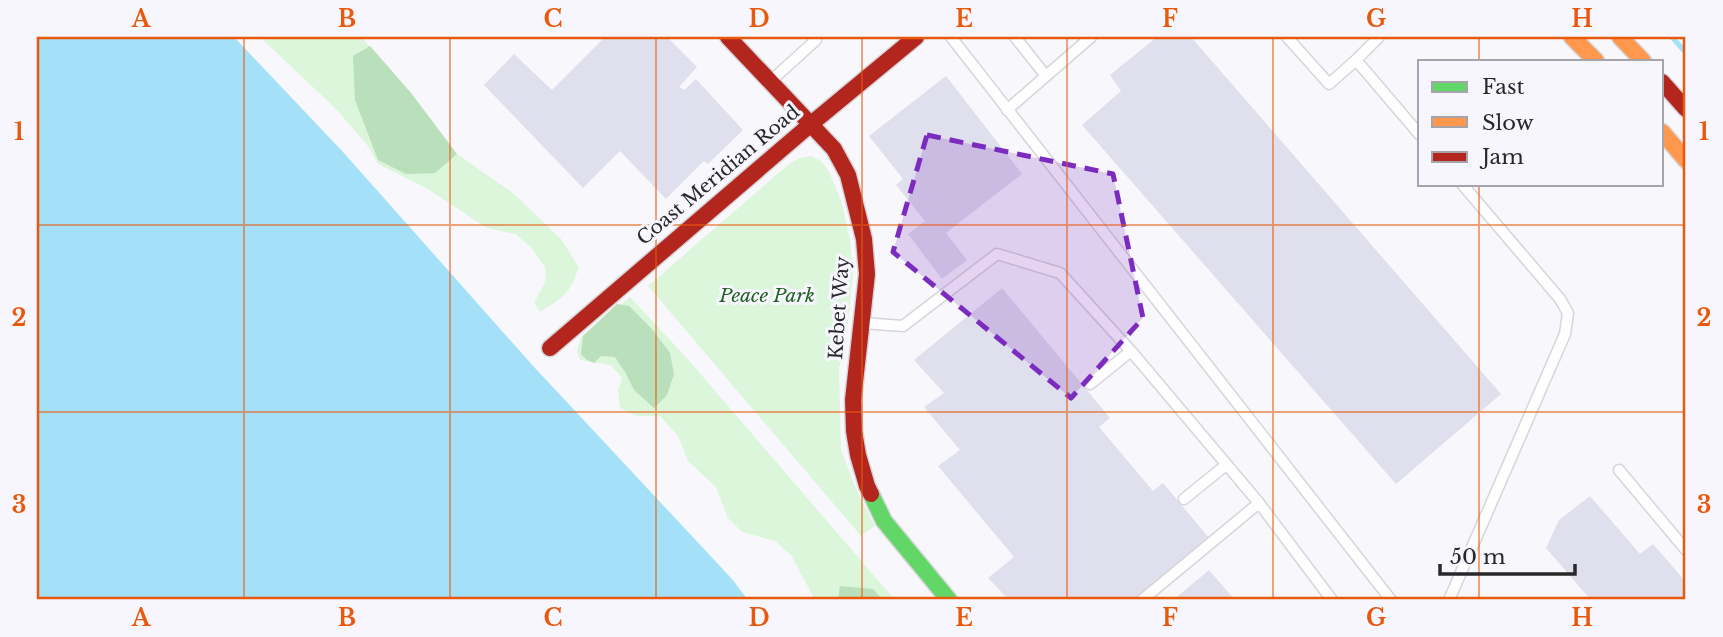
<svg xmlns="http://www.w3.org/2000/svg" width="1723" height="637" viewBox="0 0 1723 637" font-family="'Libre Baskerville',serif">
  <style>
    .green { fill: #dbf6db }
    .forest { fill: #badfbb }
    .water { fill: #a4e0f7 }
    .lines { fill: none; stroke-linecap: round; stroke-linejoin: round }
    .stream { stroke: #a4e0f7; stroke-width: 5 }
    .building { fill: #dfdfed }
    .lane-casing { stroke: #d6d5d9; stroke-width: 13 }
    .fast-casing { stroke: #d6d5d9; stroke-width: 19 }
    .slow-casing { stroke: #d6d5d9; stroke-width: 19 }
    .jam-casing { stroke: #d6d5d9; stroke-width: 19 }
    .lane { stroke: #fefeff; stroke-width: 10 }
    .fast { stroke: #63d668; stroke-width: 16 }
    .slow { stroke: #ff974d; stroke-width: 16 }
    .jam { stroke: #b3261e; stroke-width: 16 }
    .marked { fill: #7b2cbf; fill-opacity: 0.2; stroke: #7b2cbf; stroke-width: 5; stroke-dasharray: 14 9; stroke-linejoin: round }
    .grid { fill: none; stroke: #e8590c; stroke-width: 2; stroke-opacity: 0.55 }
    .labels { text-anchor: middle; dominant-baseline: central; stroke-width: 6; stroke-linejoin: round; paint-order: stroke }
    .street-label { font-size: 19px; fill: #28282b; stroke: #f7f6fe }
    .park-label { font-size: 19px; font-style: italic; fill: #1f6120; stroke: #f7f6fe }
    .neatline { fill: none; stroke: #e8590c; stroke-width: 2.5 }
    .grid-label { font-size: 23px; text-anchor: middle; font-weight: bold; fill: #e8590c }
  </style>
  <rect width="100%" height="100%" fill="#f8f8fc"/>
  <path class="green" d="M 260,37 L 361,37 L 385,63 L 411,93 L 457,154 L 513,193 L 561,239 L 579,267 C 569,295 564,297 540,312 L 534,303 L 545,282 L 546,269 L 531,247 L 515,234 L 487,228 L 426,188 L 378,164 L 368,146 L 336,109 Z
    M 811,156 L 821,161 L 829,172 L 841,200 L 850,240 L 853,275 L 848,323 L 839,370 L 841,450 L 858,494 L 875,526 L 861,536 L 648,286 L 789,164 L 800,158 Z
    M 630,297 L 685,356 L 895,600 L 815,600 L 791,555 L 775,541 L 742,532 L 728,518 L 716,487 L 688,461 L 678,436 L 660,416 L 637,416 L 620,408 L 618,390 L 622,378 L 611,365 L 580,360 L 577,351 L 581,337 Z"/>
  <path class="forest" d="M 370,46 L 411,93 L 457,154 L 435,173 L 406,174 L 378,160 L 355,100 L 353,56 Z
    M 617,304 L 629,306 L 652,329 L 670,353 L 674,374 L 667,395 L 654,408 L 634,390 L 625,372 L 615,357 L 601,356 L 594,363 L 587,360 L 581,354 L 583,336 Z
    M 840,586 L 873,589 L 883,600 L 838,600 Z"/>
  <path class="water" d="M 37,37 L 234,37 L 343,152 L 535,368 L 732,579 L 748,600 L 37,600 Z"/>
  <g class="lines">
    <path class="stream" d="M 1672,37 L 1686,53"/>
  </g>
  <path class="building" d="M 600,37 L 667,37 L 697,67 L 679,87 L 684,90 L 696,79 L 743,130 L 708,164 L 704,161 L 666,199 L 620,151 L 583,188 L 484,85 L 514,54 L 552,90 L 602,40 Z
    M 1157,37 L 1191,37 L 1501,394 L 1396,484 L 1082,125 L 1121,91 L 1110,75 Z
    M 946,76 L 1022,174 L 946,233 L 967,260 L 942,279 L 908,234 L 925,221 L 896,185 L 903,179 L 869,136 Z
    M 1002,288 L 1110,418 L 1099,427 L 1153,491 L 1163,483 L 1210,539 L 1136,600 L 1009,600 L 988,578 L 1014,557 L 938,466 L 960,450 L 924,407 L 944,393 L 914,360 Z
    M 1590,496 L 1640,554 L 1653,544 L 1686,582 L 1686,600 L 1591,600 L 1546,548 L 1559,520 Z
    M 1209,570 L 1235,600 L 1173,600 Z"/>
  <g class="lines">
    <defs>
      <path id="lane" d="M 951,37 L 1391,600
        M 1015,37 L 1046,76
        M 1287,37 L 1329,84 L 1356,60 L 1420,135
        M 1356,60 L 1379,37
        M 773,79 L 816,40 L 813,37
        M 1007,110 L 1091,37
        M 863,323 L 903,326 L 997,254 L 1060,273 L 1131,351 L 1259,503 L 1142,600
        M 1090,384 L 1131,351
        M 1619,470 L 1686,550
        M 1184,499 L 1226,465
        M 1259,503 L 1332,600
        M 1449,600 L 1565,334 L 1568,313 L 1560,299 L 1462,184"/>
      <path id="fast" d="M 871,494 L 884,521 L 949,600"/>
      <path id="slow" d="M 1572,37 L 1596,61
        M 1620,37 L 1643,61
        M 1662,132 L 1686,160"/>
      <path id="jam" d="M 728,37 L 834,149 L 848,175 L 864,239 L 867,274 L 853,400 L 854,431 L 858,455 L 867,486 L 871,494
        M 1662,82 L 1686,109
        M 550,348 L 811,124 L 916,37"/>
    </defs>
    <use href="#lane" class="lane-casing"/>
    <use href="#fast" class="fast-casing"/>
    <use href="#slow" class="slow-casing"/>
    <use href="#jam" class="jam-casing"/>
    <use href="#lane" class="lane"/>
    <use href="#fast" class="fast"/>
    <use href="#slow" class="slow"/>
    <use href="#jam" class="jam"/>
  </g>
  <path class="marked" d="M 927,135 L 1113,174 L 1143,318 L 1071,398 L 893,252 Z"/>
  <path class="grid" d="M 244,37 L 244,600M 450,37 L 450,600M 656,37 L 656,600M 862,37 L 862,600M 1067,37 L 1067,600M 1273,37 L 1273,600M 1479,37 L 1479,61M 1479,184 L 1479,600M 37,225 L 1686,225M 37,412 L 1686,412"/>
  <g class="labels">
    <g class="street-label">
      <text transform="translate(718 175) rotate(-40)">Coast Meridian Road</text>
      <text transform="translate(839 308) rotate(-86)">Kebet Way</text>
    </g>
    <g class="park-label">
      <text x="767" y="295">Peace Park</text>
    </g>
  </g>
  <rect width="1723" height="637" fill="none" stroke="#f7f6fe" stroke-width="77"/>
  <rect x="1418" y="60" width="245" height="126" fill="#f7f6fe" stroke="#a4a4aa" stroke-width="2"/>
  <rect x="1432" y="82" width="35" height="10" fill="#63d668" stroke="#a4a4aa" stroke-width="2"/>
  <text x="1482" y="94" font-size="21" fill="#28282b">Fast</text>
  <rect x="1432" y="117" width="35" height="10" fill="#ff974d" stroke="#a4a4aa" stroke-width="2"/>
  <text x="1482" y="130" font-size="21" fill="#28282b">Slow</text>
  <rect x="1432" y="152" width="35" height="10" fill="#b3261e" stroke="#a4a4aa" stroke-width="2"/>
  <text x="1482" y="164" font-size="21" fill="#28282b">Jam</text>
  <path d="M1440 564v10h135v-10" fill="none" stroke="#28282b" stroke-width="3.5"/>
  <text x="1450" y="564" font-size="21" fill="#28282b" stroke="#f7f6fe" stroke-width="5" paint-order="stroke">50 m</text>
  <rect x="38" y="38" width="1646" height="560" class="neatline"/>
  <g class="grid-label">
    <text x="141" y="27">A</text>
    <text x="347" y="27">B</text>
    <text x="553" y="27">C</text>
    <text x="759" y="27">D</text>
    <text x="964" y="27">E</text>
    <text x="1170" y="27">F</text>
    <text x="1376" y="27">G</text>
    <text x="1582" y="27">H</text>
    <text x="19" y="140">1</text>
    <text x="1704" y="140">1</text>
    <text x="19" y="326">2</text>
    <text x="1704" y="326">2</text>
    <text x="19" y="513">3</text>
    <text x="1704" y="513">3</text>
    <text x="141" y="626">A</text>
    <text x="347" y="626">B</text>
    <text x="553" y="626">C</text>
    <text x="759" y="626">D</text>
    <text x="964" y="626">E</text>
    <text x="1170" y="626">F</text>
    <text x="1376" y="626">G</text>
    <text x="1582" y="626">H</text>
  </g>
</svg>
